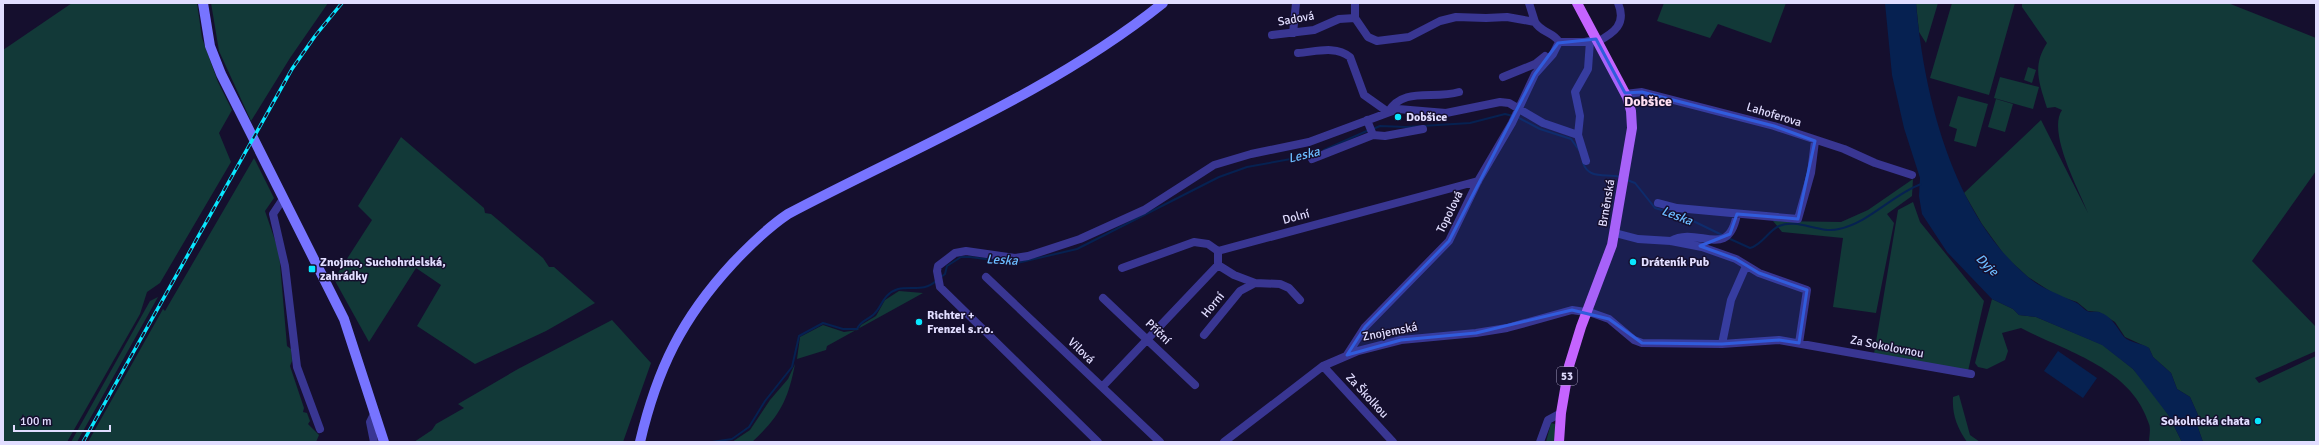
<svg xmlns="http://www.w3.org/2000/svg" width="2319" height="445" viewBox="0 0 2319 445" font-family="Signika,sans-serif">
  <style>
    .green { fill: #123938 }
    .water { fill: #062151 }
    .lines { fill: none; stroke-linecap: round; stroke-linejoin: round }
    .stream { stroke: #062151; stroke-width: 2 }
    .street { stroke: #393692; stroke-width: 8 }
    .secondary { stroke: #7774ff; stroke-width: 10 }
    .primary { stroke: #c564ff; stroke-width: 10 }
    .rail-casing { stroke: #09e7ff; stroke-width: 3.5 }
    .rail { stroke: #150f2e; stroke-width: 2; stroke-dasharray: 6; stroke-linecap: butt }
    .marked { fill: #315cdc; fill-opacity: 0.2; stroke: #315cdc; stroke-width: 3; stroke-linejoin: round }
    .poi-dot { fill: #09e7ff; stroke: #150f2e; stroke-width: 1.5 }
    .labels { text-anchor: middle; dominant-baseline: central; stroke-width: 3; stroke-linejoin: round; paint-order: stroke }
    .shield { fill: #150f2e; stroke: #a49fc0; stroke-width: 1 }
    .shield-label { font-size: 11px; font-weight: bold; fill: #e1ddff }
    .street-label { font-size: 12px; fill: #e1ddff; stroke: #150f2e }
    .poi-label { font-size: 12px; font-weight: bold; fill: #e1ddff; stroke: #150f2e; text-anchor: start }
    .water-label { font-size: 13px; font-style: italic; fill: #6bbbff; stroke: #150f2e }
    .quarter-label { font-size: 14px; font-weight: bold; fill: #ffdff3; stroke: #150f2e }
  </style>
  <rect width="100%" height="100%" fill="#150f2e"/>
  <path class="green" d="M 72,3 L 197,3 L 202,38 L 218,82 L 232,110 L 219,133 L 231,162 L 160,283 L 147,292 L 140,314 L 67,442 L 3,442 L 3,50 Z
    M 211,3 L 328,3 L 290,58 L 251,121 L 219,51 Z
    M 1664,3 L 1786,3 L 1771,43 L 1718,24 L 1710,38 L 1657,21 Z
    M 1916,3 L 1938,3 L 1926,43 L 1919,32 Z
    M 1952,3 L 2015,3 L 1989,95 L 1930,78 Z
    M 2022,3 L 2228,3 L 2316,38 L 2316,171 L 2252,261 L 2316,327 L 2316,351 L 2255,378 L 2259,383 L 2316,356 L 2316,442 L 2203,442 L 2197,425 L 2198,415 L 2190,397 L 2177,389 L 2171,373 L 2153,357 L 2149,348 L 2125,337 L 2115,322 L 2099,312 L 2088,311 L 2077,302 L 2056,295 L 2028,277 L 2006,257 L 1982,224 L 1964,193 L 2041,120 L 2088,213 C 2079,190 2047,132 2062,110 L 2055,107 L 2047,108 C 2039,83 2032,66 2047,43 L 2022,7 Z
    M 2028,67 L 2036,70 L 2032,83 L 2024,80 Z
    M 2000,77 L 2039,87 L 2033,109 L 1994,98 Z
    M 1958,96 L 1988,104 L 1976,147 L 1954,141 L 1957,129 L 1949,126 Z
    M 1996,99 L 2013,104 L 2005,132 L 1988,127 Z
    M 401,137 L 484,208 L 485,213 L 491,214 L 543,258 L 549,267 L 554,267 L 595,303 L 546,331 L 475,364 L 417,326 L 441,285 L 416,268 L 369,342 L 334,279 L 372,220 L 358,206 Z
    M 254,158 L 274,198 L 265,211 L 279,252 L 287,346 L 291,349 L 292,361 L 290,366 L 304,408 L 303,412 L 307,413 L 310,421 L 308,424 L 319,435 L 316,442 L 88,442 L 163,309 L 165,311 Z
    M 1913,179 L 1912,196 L 1887,214 L 1894,223 L 1876,313 L 1833,307 L 1843,238 L 1782,232 L 1773,221 L 1841,222 L 1868,210 Z
    M 1913,202 L 1920,222 L 1984,301 L 1968,371 L 1874,354 L 1898,210 Z
    M 899,291 L 923,293 L 827,346 L 826,350 L 797,359 L 800,337 L 823,325 L 844,332 L 858,330 L 861,325 L 876,316 L 885,300 Z
    M 158,297 L 77,442 L 71,442 L 150,301 Z
    M 1992,299 L 2013,309 L 2019,315 L 2036,317 L 2103,345 L 2133,369 L 2153,392 L 2169,416 L 2182,442 L 2149,442 C 2149,437 2151,429 2149,424 C 2132,368 2067,352 2021,328 L 2002,333 L 2008,351 L 2005,360 L 1987,369 L 1978,367 L 1975,363 Z
    M 612,320 L 651,363 L 623,442 L 414,442 L 432,430 L 436,424 L 464,408 L 458,404 L 518,369 Z
    M 795,364 C 788,401 779,417 752,442 L 732,442 L 750,430 L 770,400 L 788,379 Z
    M 1959,395 L 1970,435 L 1980,442 L 1967,442 C 1957,427 1952,415 1953,397 Z
    M 1551,423 L 1555,424 L 1555,442 L 1546,442 Z"/>
  <path class="water" d="M 1885,3 L 1916,3 C 1924,97 1953,214 2028,277 C 2042,289 2059,294 2075,302 C 2080,304 2083,309 2087,311 C 2091,313 2095,311 2099,312 C 2113,317 2116,327 2124,337 C 2130,343 2142,343 2149,348 L 2153,357 L 2171,373 L 2177,389 L 2190,397 L 2198,415 L 2197,425 L 2203,442 L 2182,442 L 2169,416 L 2133,369 L 2102,345 L 2036,317 L 2019,315 L 2013,309 L 1992,299 L 1947,252 L 1922,214 L 1919,196 L 1920,178 L 1904,128 L 1892,75 Z
    M 2058,351 L 2097,378 L 2083,398 L 2044,371 Z"/>
  <g class="lines">
    <path class="stream" d="M 1517,117 L 1540,129 L 1571,139 L 1579,150
      M 1373,129 L 1380,126 L 1406,127 L 1470,123 L 1505,114 L 1513,116
      M 1324,150 L 1369,130
      M 1583,163 C 1589,180 1606,173 1621,177
      M 1627,180 L 1635,183 L 1655,208 L 1685,217 L 1722,235
      M 1728,238 L 1750,248 C 1762,245 1768,231 1779,226 C 1798,218 1819,234 1839,229 C 1870,222 1892,195 1921,184
      M 941,277 L 945,274 L 947,266 L 961,257 L 970,257 L 1017,263 L 1077,249 L 1219,177 L 1247,167 L 1313,155
      M 712,442 L 732,439 L 749,427 L 765,401 L 792,367 L 799,336 L 823,323 L 843,329 L 857,329 C 860,321 867,320 873,315 C 882,308 882,294 898,289 C 912,286 924,292 936,281"/>
    <path class="street" d="M 1355,3 L 1355,18
      M 1529,3 L 1535,22
      M 1355,18 L 1368,37 L 1377,41 L 1409,37 L 1440,21 L 1456,17 L 1486,18 L 1507,17 L 1535,22 C 1541,33 1554,32 1559,42
      M 1293,33 L 1296,3
      M 1272,35 L 1314,30 L 1339,19 L 1355,18
      M 1559,42 L 1585,42 L 1594,40
      M 1597,42 C 1614,33 1627,24 1618,3
      M 1298,53 C 1315,52 1335,45 1350,57 L 1364,95 L 1388,112 C 1404,86 1433,100 1459,92
      M 1503,77 L 1535,64 L 1545,56
      M 1625,94 L 1642,92 L 1774,126 L 1844,149 L 1875,163 L 1912,175
      M 1367,120 L 1373,135 L 1385,136 L 1423,129
      M 1578,135 L 1580,116 L 1575,92 L 1588,69 L 1590,41
      M 1578,135 L 1586,161
      M 1312,159 L 1373,135
      M 283,199 L 273,214 L 285,266 L 297,367 L 320,429
      M 1658,203 L 1677,208 L 1798,219 L 1811,173 L 1815,141
      M 1615,233 L 1638,239 L 1671,241 L 1702,247 L 1736,259 L 1759,273 L 1807,290 L 1799,343
      M 1671,241 C 1698,225 1728,262 1737,214
      M 1218,265 L 1234,275 L 1255,283
      M 1122,268 L 1194,242 L 1208,244 L 1218,251 L 1478,181
      M 986,277 L 1160,442
      M 1103,298 L 1195,385
      M 1204,335 L 1240,291 L 1255,283 L 1280,284 L 1289,288 L 1300,300
      M 1722,344 L 1731,300 L 1746,266
      M 1347,355 L 1365,327 L 1449,241 L 1478,181 L 1512,123 L 1535,74 L 1553,54 L 1559,42
      M 1323,366 L 1393,442
      M 1102,387 L 1218,265 L 1218,251
      M 374,442 L 370,422 L 375,412
      M 1098,442 L 940,287 L 937,271 L 938,266 L 955,253 L 966,251 L 1015,258 L 1028,256 L 1080,239 L 1144,210 L 1214,165 L 1251,154 L 1309,142 L 1398,109 L 1446,113 L 1500,102 L 1509,103 L 1543,123 L 1578,135
      M 1224,442 L 1323,366 L 1358,351 L 1401,340 L 1476,333 L 1507,328 L 1572,310 L 1592,313 L 1609,319 L 1634,340 L 1642,343 L 1722,344 L 1779,340 L 1971,374
      M 1540,442 L 1548,420 L 1561,413"/>
    <path class="secondary" d="M 203,3 L 210,46 L 221,74 L 344,319 L 384,442
      M 640,442 C 657,369 682,318 733,263 C 750,245 767,228 788,214 C 913,148 1052,92 1163,3"/>
    <path class="primary" d="M 1559,442 L 1561,413 L 1569,366 L 1581,327 L 1612,245 L 1632,128 L 1631,111 L 1627,97 L 1577,3"/>
    <defs>
      <path id="rail" d="M 83,442 L 292,69 L 315,36 L 342,3"/>
    </defs>
    <use href="#rail" class="rail-casing"/>
    <use href="#rail" class="rail"/>
  </g>
  <path class="marked" d="M 1596,39 L 1625,93 L 1642,92 L 1774,126 L 1815,141 L 1798,219 L 1737,214 L 1730,234 L 1700,246 L 1736,259 L 1759,273 L 1807,290 L 1799,343 L 1779,340 L 1722,344 L 1642,343 L 1609,319 L 1572,310 L 1476,333 L 1401,340 L 1347,355 L 1365,327 L 1449,241 L 1535,74 L 1558,43 Z"/>
  <g class="poi-dot">
    <circle cx="1398" cy="117" r="4"/>
    <circle cx="1633" cy="262" r="4"/>
    <rect x="308" y="265" width="8" height="8" rx="2"/>
    <circle cx="919" cy="322" r="4"/>
    <circle cx="2258" cy="421" r="4"/>
  </g>
  <g class="labels">
    <rect class="shield" x="1557" y="367" width="20" height="18" rx="3"/>
    <g class="shield-label">
      <text x="1567" y="376">53</text>
    </g>
    <g class="street-label">
      <text transform="translate(1296 19) rotate(-10)">Sadová</text>
      <text transform="translate(1774 115) rotate(17)">Lahoferova</text>
      <text transform="translate(1607 203) rotate(-80)">Brněnská</text>
      <text transform="translate(1450 212) rotate(-64)">Topolová</text>
      <text transform="translate(1296 217) rotate(-15)">Dolní</text>
      <text transform="translate(1213 305) rotate(-51)">Horní</text>
      <text transform="translate(1158 332) rotate(44)">Příční</text>
      <text transform="translate(1390 332) rotate(-11)">Znojemská</text>
      <text transform="translate(1887 347) rotate(11)">Za Sokolovnou</text>
      <text transform="translate(1081 351) rotate(44)">Vilová</text>
      <text transform="translate(1367 396) rotate(47)">Za Školkou</text>
    </g>
    <g class="poi-label">
      <text x="1406" y="117">Dobšice</text>
      <text x="320" y="262">Znojmo, Suchohrdelská,<tspan x="320" dy="14">zahrádky</tspan></text>
      <text x="1641" y="262">Dráteník Pub</text>
      <text x="927" y="315">Richter +<tspan x="927" dy="14">Frenzel s.r.o.</tspan></text>
      <text x="2250" y="421" text-anchor="end">Sokolnická chata</text>
    </g>
    <g class="water-label">
      <text transform="translate(1304 155) rotate(-14)">Leska</text>
      <text transform="translate(1677 216) rotate(21)">Leska</text>
      <text transform="translate(1002 260) rotate(3)">Leska</text>
      <text transform="translate(1987 265) rotate(44)">Dyje</text>
    </g>
    <g class="quarter-label">
      <text x="1648" y="101">Dobšice</text>
    </g>
  </g>
  <rect width="2319" height="445" fill="none" stroke="#e1ddff" stroke-width="8"/>
  <path d="M14 425v6h96v-6" fill="none" stroke="#e1ddff" stroke-width="2"/>
  <text x="20" y="425" font-size="12" fill="#e1ddff" stroke="#150f2e" stroke-width="3" paint-order="stroke">100 m</text>
</svg>
